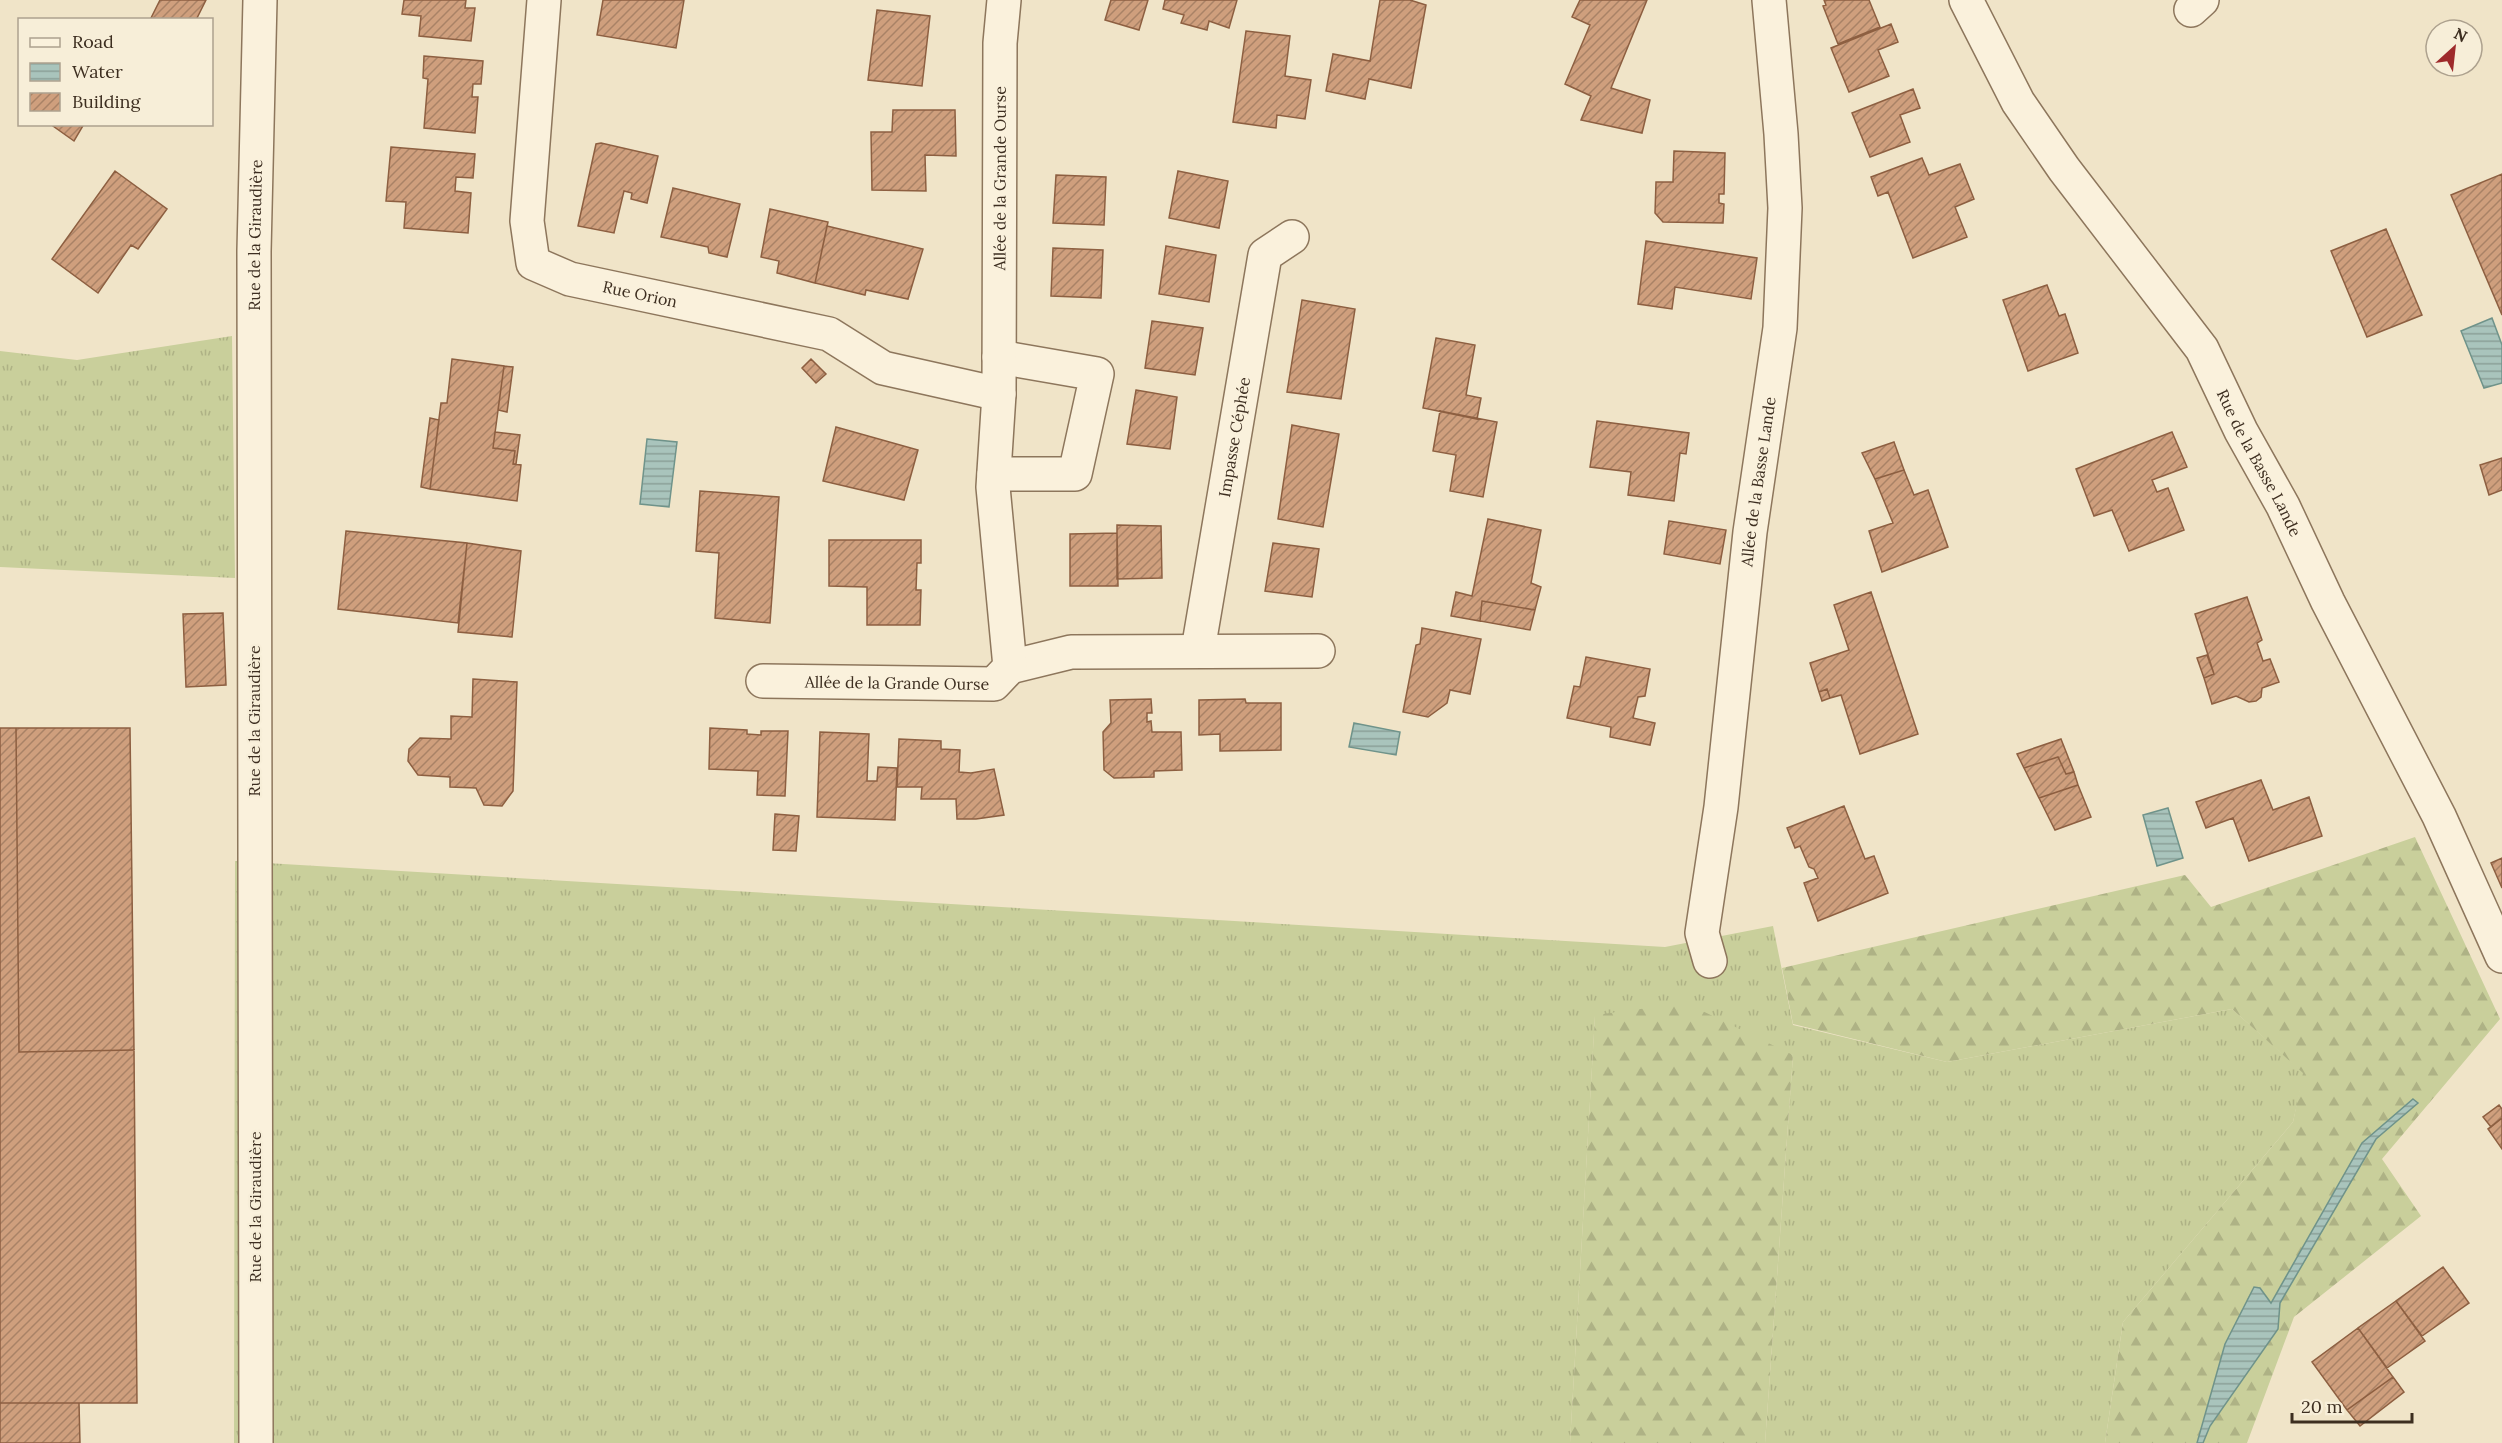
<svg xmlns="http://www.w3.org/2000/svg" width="2502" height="1443" viewBox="0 0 2502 1443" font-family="Lora,serif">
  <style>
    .grass { fill: url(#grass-tufts) }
    .forest { fill: url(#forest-firs) }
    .water { fill: url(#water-rules); stroke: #6f938a; stroke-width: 1.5 }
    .building { fill: url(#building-hatch); stroke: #8d5f41; stroke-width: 1.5 }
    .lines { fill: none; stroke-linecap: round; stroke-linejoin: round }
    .minor-casing { stroke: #8d765c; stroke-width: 36 }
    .minor { stroke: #faf1dc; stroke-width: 33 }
    .labels { text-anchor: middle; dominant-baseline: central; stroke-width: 4.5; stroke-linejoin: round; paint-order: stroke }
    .street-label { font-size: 16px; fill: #3d2e20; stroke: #f7eed8 }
  </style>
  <defs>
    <pattern id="grass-tufts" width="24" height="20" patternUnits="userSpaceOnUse" patternTransform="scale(1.5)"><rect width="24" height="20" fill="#c9cf9b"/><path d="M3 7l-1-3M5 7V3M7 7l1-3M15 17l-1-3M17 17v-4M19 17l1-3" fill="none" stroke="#aeb285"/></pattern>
    <pattern id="forest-firs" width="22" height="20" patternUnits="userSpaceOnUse" patternTransform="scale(1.5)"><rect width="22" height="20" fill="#c9cf9b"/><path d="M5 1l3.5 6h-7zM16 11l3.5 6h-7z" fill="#aeb285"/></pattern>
    <pattern id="water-rules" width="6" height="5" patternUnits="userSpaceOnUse" patternTransform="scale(1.5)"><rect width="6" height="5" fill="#a9c4bc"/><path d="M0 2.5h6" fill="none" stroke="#8ba098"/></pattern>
    <pattern id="building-hatch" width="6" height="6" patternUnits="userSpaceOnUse" patternTransform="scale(1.5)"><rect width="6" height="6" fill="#cf9f7d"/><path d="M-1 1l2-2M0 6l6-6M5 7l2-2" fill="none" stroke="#a98266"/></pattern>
  </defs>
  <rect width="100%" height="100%" fill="#f0e4c8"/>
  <path class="grass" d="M 232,336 L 235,578 L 0,567 L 0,351 L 77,360 Z
    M 235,861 L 1665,947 L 1773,926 L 1793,1025 L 1947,1062 L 2232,1009 L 2304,1073 L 2293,1122 L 2123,1322 L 2105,1443 L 1765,1443 L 1793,1055 L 1595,1016 L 1570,1443 L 234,1443 Z"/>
  <path class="forest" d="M 2415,837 L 2500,1019 L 2382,1159 L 2421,1216 L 2294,1317 L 2247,1443 L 2105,1443 L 2123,1322 L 2293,1122 L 2303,1073 L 2232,1009 L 1947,1062 L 1793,1024 L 1782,968 L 2185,875 L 2211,907 Z
    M 1686,1003 L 1793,1055 L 1765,1443 L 1570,1443 L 1595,1015 Z"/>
  <path class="water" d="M 2492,318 L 2502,345 L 2502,383 L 2484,388 L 2461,331 Z
    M 647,439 L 677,442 L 669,507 L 640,504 Z
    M 1354,723 L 1400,732 L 1396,755 L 1349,747 Z
    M 2168,808 L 2183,858 L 2157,866 L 2143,815 Z
    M 2413,1099 L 2418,1103 L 2376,1139 L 2280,1303 L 2278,1329 L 2210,1426 L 2203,1443 L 2197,1443 L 2225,1344 L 2254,1287 L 2260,1288 L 2271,1303 L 2362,1143 Z"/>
  <path class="building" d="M 160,0 L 206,0 L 196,20 L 150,20 Z
    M 404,0 L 466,0 L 465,8 L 475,8 L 471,41 L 419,36 L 421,16 L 402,14 Z
    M 603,0 L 684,0 L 676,48 L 597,35 Z
    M 1111,0 L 1148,0 L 1139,30 L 1105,20 Z
    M 1165,0 L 1237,0 L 1229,28 L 1209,21 L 1207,30 L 1181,23 L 1184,15 L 1163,9 Z
    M 1380,0 L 1410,0 L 1426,5 L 1411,88 L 1369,79 L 1365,99 L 1326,91 L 1333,54 L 1370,61 Z
    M 1580,0 L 1647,0 L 1611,88 L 1650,100 L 1642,133 L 1581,120 L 1591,96 L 1565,84 L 1590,25 L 1572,17 Z
    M 1824,0 L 1869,0 L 1880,27 L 1838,44 L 1823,6 L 1826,5 Z
    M 877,10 L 930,16 L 922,86 L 868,80 Z
    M 1891,24 L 1898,42 L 1878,50 L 1889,76 L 1849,92 L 1831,48 Z
    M 1246,31 L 1290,36 L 1285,76 L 1311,80 L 1305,119 L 1277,115 L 1276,128 L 1233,122 Z
    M 424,56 L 483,61 L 481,84 L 473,84 L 472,97 L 478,97 L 475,133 L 424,128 L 428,79 L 423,78 Z
    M 1913,89 L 1920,108 L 1900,115 L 1910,142 L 1870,157 L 1852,113 Z
    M 893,110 L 955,110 L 956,156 L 925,155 L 926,191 L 872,190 L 871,132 L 892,132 Z
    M 54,124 L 84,124 L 74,141 L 53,126 Z
    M 601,143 L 658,156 L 647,203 L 631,199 L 632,193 L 624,191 L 614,233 L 578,226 L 596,144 Z
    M 391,147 L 475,154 L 473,178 L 456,177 L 455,191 L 471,193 L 468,233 L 404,228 L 406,202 L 386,201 Z
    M 1674,151 L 1725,153 L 1724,194 L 1719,194 L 1719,203 L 1724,204 L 1723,223 L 1663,222 L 1655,213 L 1656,182 L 1673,182 Z
    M 1922,158 L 1929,175 L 1960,164 L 1974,199 L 1955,207 L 1967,237 L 1913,258 L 1888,192 L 1878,196 L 1871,177 Z
    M 115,171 L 167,209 L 138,249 L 131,245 L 98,293 L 52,259 Z
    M 1178,171 L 1228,181 L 1219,228 L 1169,218 Z
    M 2502,174 L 2502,315 L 2451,195 Z
    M 1056,175 L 1106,177 L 1104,225 L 1053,223 Z
    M 673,188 L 740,204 L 727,257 L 709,253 L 708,247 L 661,237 Z
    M 770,209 L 828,222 L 815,283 L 777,273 L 779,261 L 761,257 Z
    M 827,226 L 923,249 L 908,299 L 866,290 L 865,295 L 815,283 Z
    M 2386,229 L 2422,315 L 2367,337 L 2331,251 Z
    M 1646,241 L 1757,258 L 1751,299 L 1675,287 L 1672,309 L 1638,304 Z
    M 1166,246 L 1216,255 L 1209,302 L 1159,294 Z
    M 1053,248 L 1103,250 L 1101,298 L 1051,296 Z
    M 2047,285 L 2059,316 L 2065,314 L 2078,353 L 2028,371 L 2003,300 Z
    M 1302,300 L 1355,309 L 1341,399 L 1287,392 Z
    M 1152,321 L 1203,328 L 1195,375 L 1145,368 Z
    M 1436,338 L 1475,345 L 1466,395 L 1481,398 L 1477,419 L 1423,408 Z
    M 452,359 L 504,366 L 493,448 L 515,451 L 513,464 L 521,465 L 517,501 L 430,489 L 441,403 L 447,403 Z
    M 811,359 L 826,374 L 816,383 L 802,368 Z
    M 504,366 L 513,367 L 507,412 L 498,410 Z
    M 1136,390 L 1177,397 L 1170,449 L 1127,444 Z
    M 1440,411 L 1497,422 L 1483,497 L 1450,491 L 1456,455 L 1433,451 Z
    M 430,418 L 439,420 L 430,489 L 421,487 Z
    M 1597,421 L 1689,433 L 1686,454 L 1680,453 L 1674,501 L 1628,495 L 1631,472 L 1590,467 Z
    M 1292,425 L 1339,434 L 1323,527 L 1278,519 Z
    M 836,427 L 918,450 L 904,500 L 823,481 Z
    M 495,432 L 520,435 L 516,464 L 513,464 L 515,451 L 493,448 Z
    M 2172,432 L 2187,467 L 2152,480 L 2157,492 L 2168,488 L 2184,530 L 2129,551 L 2112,510 L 2094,516 L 2076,469 Z
    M 1894,442 L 1904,470 L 1875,479 L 1862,453 Z
    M 2502,458 L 2502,490 L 2489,495 L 2480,465 Z
    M 1904,470 L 1914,495 L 1928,490 L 1948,547 L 1882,572 L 1869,531 L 1893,523 L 1875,479 Z
    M 700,491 L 779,497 L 770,623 L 715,618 L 719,553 L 696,551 Z
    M 1488,519 L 1541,530 L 1531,583 L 1541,587 L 1535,610 L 1482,601 L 1480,621 L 1451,616 L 1456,592 L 1472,596 Z
    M 1669,521 L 1726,530 L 1720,564 L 1664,554 Z
    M 1117,525 L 1161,526 L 1162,578 L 1117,579 Z
    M 346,531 L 467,543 L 458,623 L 338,609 Z
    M 1117,533 L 1118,586 L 1070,586 L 1070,534 Z
    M 829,540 L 921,540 L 921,563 L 917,563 L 916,590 L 921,590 L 920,625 L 867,625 L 867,587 L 829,586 Z
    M 467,543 L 521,551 L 512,637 L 458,632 Z
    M 1273,543 L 1319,549 L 1312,597 L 1265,591 Z
    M 1871,592 L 1918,734 L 1860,754 L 1841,695 L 1830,698 L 1827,689 L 1819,692 L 1810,663 L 1849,650 L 1834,605 Z
    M 2247,597 L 2262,640 L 2257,643 L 2263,661 L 2270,659 L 2279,682 L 2262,688 L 2261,697 L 2256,701 L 2249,702 L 2236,696 L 2212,704 L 2204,678 L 2214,674 L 2195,614 Z
    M 1482,601 L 1535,610 L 1530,630 L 1480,621 Z
    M 223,613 L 226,685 L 186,687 L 183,614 Z
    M 1422,628 L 1481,639 L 1470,694 L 1450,690 L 1447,703 L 1428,717 L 1403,712 L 1416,645 L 1420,644 Z
    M 2207,655 L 2214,674 L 2204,678 L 2197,658 Z
    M 1586,657 L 1650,669 L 1645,696 L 1638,697 L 1633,718 L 1655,723 L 1650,745 L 1610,737 L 1611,727 L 1567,718 L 1574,686 L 1580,687 Z
    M 473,679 L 517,682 L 513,791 L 502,806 L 484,805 L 476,788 L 450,787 L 450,777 L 418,775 L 408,761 L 409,749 L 420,738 L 451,739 L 451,716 L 472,717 Z
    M 1827,689 L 1830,698 L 1822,701 L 1819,692 Z
    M 1151,699 L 1152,713 L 1147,713 L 1147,722 L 1151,721 L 1152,732 L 1181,732 L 1182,770 L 1154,771 L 1154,777 L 1114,778 L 1104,770 L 1103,732 L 1111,723 L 1110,700 Z
    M 1245,699 L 1246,703 L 1281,703 L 1281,750 L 1220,751 L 1220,734 L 1199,735 L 1199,700 Z
    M 0,728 L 16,728 L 19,1052 L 134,1050 L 137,1403 L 0,1403 Z
    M 16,728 L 130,728 L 134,1050 L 19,1052 Z
    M 710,728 L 747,730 L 747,734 L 761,735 L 761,731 L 788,731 L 785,796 L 757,795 L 758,771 L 709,769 Z
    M 820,732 L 869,734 L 867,781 L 877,781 L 878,767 L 897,768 L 895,820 L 817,817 Z
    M 899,739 L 941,741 L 941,749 L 960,750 L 959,772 L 971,773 L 994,769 L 1004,815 L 976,819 L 957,819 L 956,799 L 921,799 L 922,787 L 897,787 Z
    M 2061,739 L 2074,772 L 2066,774 L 2058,757 L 2024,768 L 2017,754 Z
    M 2058,757 L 2066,774 L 2074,772 L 2078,785 L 2039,798 L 2024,768 Z
    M 2261,780 L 2273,810 L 2309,797 L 2322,836 L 2249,861 L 2233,818 L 2206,828 L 2196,802 Z
    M 2078,785 L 2091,817 L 2055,830 L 2039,798 Z
    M 1844,806 L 1865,859 L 1874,856 L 1888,893 L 1818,921 L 1804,883 L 1818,878 L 1814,869 L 1809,867 L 1800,846 L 1795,848 L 1787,828 Z
    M 775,814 L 799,816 L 796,851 L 773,850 Z
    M 2502,858 L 2502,888 L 2491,863 Z
    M 2499,1105 L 2502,1109 L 2502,1118 L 2491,1127 L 2483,1117 Z
    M 2502,1118 L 2502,1149 L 2488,1129 Z
    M 2443,1267 L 2469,1303 L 2422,1336 L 2396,1301 Z
    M 2396,1301 L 2425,1341 L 2387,1368 L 2358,1328 Z
    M 2358,1328 L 2393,1377 L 2347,1410 L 2312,1362 Z
    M 2393,1377 L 2404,1392 L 2360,1426 L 2347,1410 Z
    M 0,1403 L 79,1403 L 80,1443 L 0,1443 Z"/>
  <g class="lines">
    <defs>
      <g id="minor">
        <path id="s1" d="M 544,0 L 527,221 L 533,263 L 570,279 L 829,334 L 883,368 L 999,394"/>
        <path id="s2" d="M 1966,0 L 2018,102 L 2064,169 L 2202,349 L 2241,431 L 2283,506 L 2328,602 L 2439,816 L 2502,956"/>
        <path d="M 2191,10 L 2202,0"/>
        <path d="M 994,474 L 1075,474 L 1097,374 L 999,357"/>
        <path id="s3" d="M 1198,650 L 1265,255 L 1292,237"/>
        <path d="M 1010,667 L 1071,652 L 1318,651"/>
        <path id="s4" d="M 763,681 L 994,684 L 1010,667 L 993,487 L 999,394 L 1000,43 L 1004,0"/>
        <path id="s5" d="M 1710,961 L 1702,933 L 1721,807 L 1750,532 L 1780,328 L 1785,208 L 1781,134 L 1769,0"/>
        <path id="s6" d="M 256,1443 L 254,251 L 260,0"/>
      </g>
    </defs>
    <use href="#minor" class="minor-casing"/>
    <use href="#minor" class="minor"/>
  </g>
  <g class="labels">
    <g class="street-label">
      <text stroke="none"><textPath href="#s4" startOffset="744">Allée de la Grande Ourse</textPath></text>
      <text stroke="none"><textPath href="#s6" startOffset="1208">Rue de la Giraudière</textPath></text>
      <text stroke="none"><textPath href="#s1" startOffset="376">Rue Orion</textPath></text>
      <text stroke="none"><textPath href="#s3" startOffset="216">Impasse Céphée</textPath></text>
      <text stroke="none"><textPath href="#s2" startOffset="550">Rue de la Basse Lande</textPath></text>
      <text stroke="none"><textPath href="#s5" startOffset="484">Allée de la Basse Lande</textPath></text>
      <text stroke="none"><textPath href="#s4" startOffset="134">Allée de la Grande Ourse</textPath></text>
      <text transform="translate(254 721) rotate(-90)">Rue de la Giraudière</text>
      <text transform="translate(255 1207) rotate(-90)">Rue de la Giraudière</text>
    </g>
  </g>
  <rect x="18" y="18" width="195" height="108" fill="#f7eed8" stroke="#ada18e" stroke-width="1.5"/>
  <rect x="30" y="38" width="30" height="9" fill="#faf1dc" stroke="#ada18e" stroke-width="1.5"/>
  <text x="72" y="48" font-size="18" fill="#3d2e20">Road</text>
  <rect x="30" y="63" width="30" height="18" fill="url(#water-rules)" stroke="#ada18e" stroke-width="1.5"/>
  <text x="72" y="78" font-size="18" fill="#3d2e20">Water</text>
  <rect x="30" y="93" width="30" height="18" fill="url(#building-hatch)" stroke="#ada18e" stroke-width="1.5"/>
  <text x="72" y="108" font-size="18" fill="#3d2e20">Building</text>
  <g transform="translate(2454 48) rotate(27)"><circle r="28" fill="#f7eed8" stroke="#ada18e" stroke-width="1.5"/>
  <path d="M0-4.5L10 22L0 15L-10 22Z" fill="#9e2a2b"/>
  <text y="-9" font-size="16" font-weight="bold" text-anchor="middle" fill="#3d2e20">N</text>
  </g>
  <path d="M2292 1413v9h120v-9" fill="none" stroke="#3d2e20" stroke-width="3"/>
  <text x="2301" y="1413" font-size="18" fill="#3d2e20" stroke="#f7eed8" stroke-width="4.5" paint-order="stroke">20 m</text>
</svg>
